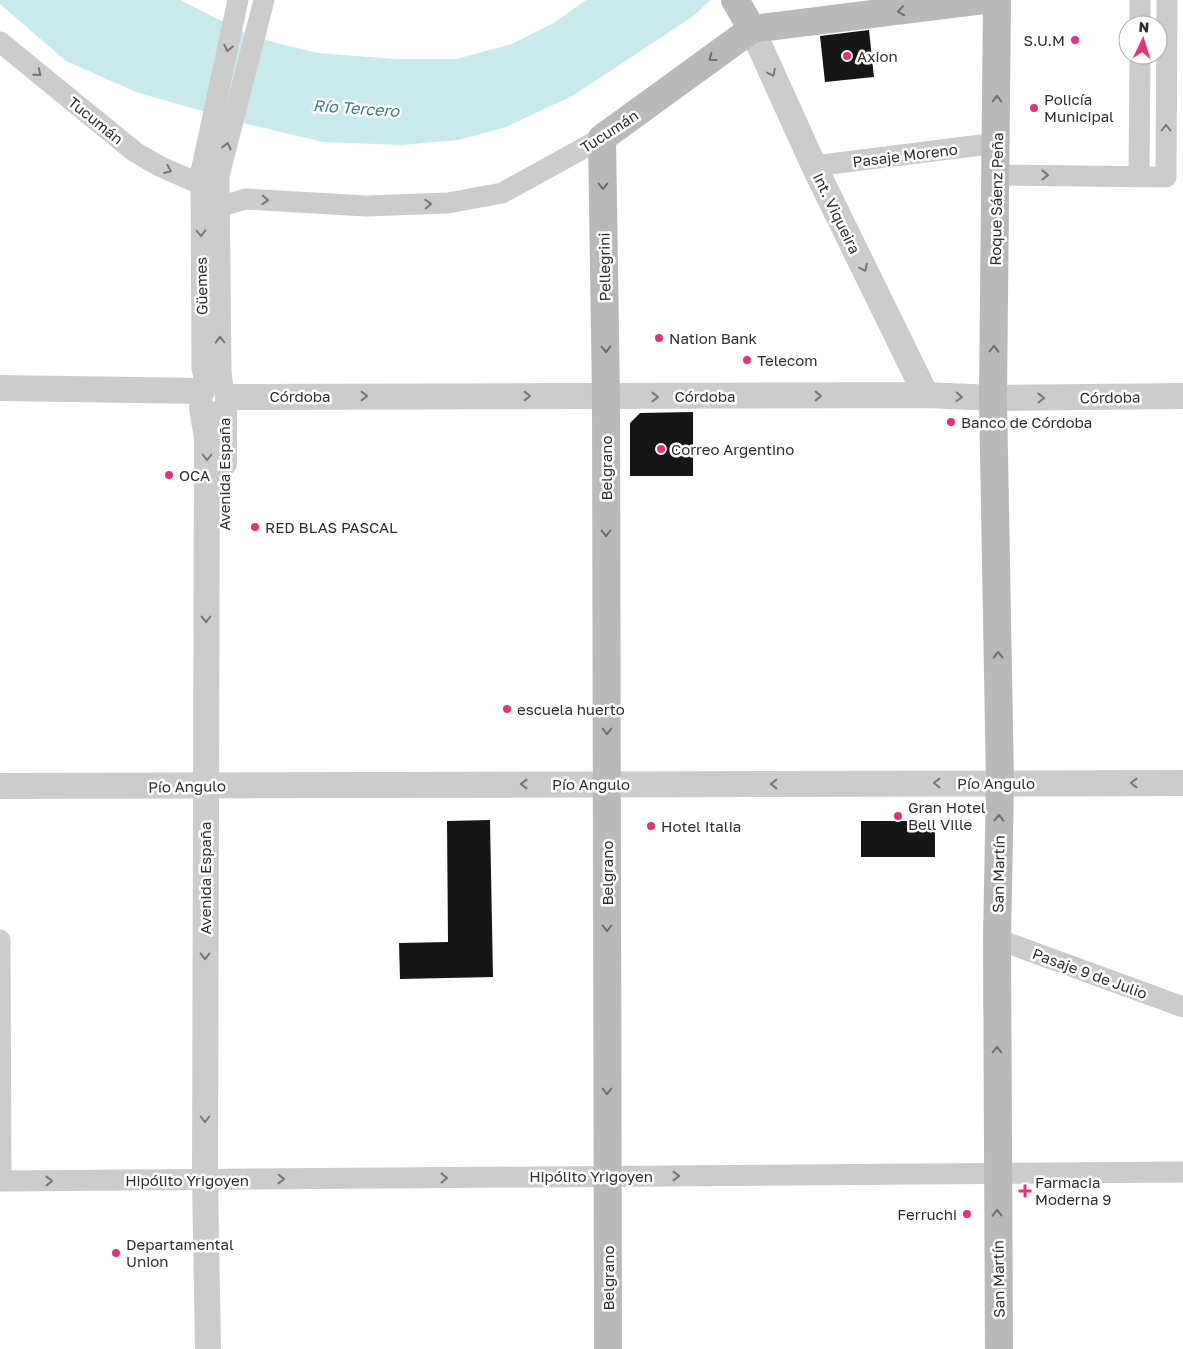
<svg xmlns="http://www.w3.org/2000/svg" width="1183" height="1349" viewBox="0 0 1183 1349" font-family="'Golos Text',sans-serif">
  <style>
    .water { fill: #c8eaec }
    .building { fill: #161616 }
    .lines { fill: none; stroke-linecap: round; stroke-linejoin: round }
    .minor { stroke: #ccc; stroke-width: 21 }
    .tertiary { stroke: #ccc; stroke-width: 26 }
    .secondary { stroke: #b9b9b9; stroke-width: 28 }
    .oneway { stroke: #6d6d6d }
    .oneway2 { stroke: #767676 }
    .poi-dot { fill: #e73079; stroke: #fff; stroke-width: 2 }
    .labels { text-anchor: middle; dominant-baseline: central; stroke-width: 5; stroke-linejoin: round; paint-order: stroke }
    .poi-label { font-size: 15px; fill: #2f2f2f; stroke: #fff; text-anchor: start }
    .street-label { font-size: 15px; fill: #2f2f2f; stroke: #fff }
    .water-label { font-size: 16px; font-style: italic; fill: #388185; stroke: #fff }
  </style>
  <rect width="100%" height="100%" fill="#fff"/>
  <path class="water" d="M 0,0 L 180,0 L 251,36 L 281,44 L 318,53 L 396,59 L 456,59 L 512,44 L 555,22 L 586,0 L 711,0 L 692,17 L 574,95 L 506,127 L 458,140 L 402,145 L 323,142 L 243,123 L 136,92 L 66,61 L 0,4 Z"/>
  <path class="building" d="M 869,30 L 874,77 L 825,82 L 820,36 Z
    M 693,412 L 693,476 L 630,476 L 630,423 L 640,413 Z
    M 490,820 L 493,977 L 400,979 L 399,943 L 448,942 L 447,821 Z
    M 861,821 L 935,821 L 935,857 L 861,857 Z"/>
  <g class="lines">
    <path class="minor" d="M 1140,25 L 1140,0
      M 0,42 L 135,152 L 159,166 L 200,184
      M 814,166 L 997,143
      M 997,175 L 1166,177 L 1167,0
      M 1139,176 L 1140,55
      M 218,207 L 246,199 L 366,206 L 448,203 L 502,193 L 602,138
      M 206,387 L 202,368 L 201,172 L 238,0
      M 223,389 L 221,372 L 219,176 L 264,0
      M 997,939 L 1183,1007
      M 0,940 L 1,1181
      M 0,1181 L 1183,1172"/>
    <path class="tertiary" d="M 752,29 L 814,166 L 926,395
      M 0,388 L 202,391
      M 228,397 L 926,395 L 993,398 L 1183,396
      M 202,408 L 207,438 L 205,1179 L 208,1349
      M 224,410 L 224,463
      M 0,786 L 1183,783"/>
    <path class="secondary" d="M 735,0 L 752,29
      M 997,0 L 993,398 L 1000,783 L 997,939 L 999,1349
      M 608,1349 L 606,397 L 602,138 L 752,29 L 984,0"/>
  </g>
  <defs><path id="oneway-chevron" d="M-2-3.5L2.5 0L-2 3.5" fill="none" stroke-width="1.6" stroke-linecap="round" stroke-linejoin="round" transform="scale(1.25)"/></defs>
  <g class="oneway">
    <use href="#oneway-chevron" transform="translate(901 11) rotate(173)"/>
    <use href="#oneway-chevron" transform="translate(712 58) rotate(144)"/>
    <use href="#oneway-chevron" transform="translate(997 99) rotate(-90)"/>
    <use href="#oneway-chevron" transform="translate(603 186) rotate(89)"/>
    <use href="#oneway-chevron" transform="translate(606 349) rotate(89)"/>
    <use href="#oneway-chevron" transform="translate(994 349) rotate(-89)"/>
    <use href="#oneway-chevron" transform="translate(606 533) rotate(90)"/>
    <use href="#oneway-chevron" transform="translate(998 655) rotate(-91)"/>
    <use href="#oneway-chevron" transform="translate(607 731) rotate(90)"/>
    <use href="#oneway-chevron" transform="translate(999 818) rotate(-89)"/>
    <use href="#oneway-chevron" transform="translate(607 928) rotate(90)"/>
    <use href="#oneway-chevron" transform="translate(997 1050) rotate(-90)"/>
    <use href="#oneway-chevron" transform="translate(607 1091) rotate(90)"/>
    <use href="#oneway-chevron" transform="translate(997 1213) rotate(-91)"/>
  </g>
  <g class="oneway2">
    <use href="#oneway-chevron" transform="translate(228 48) rotate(102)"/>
    <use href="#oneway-chevron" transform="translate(38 73) rotate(39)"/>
    <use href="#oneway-chevron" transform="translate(772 73) rotate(65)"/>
    <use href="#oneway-chevron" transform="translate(1166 128) rotate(-90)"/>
    <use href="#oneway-chevron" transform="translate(227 146) rotate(-76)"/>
    <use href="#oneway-chevron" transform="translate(168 170) rotate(23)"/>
    <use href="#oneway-chevron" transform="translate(1045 175)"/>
    <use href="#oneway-chevron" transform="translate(265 200) rotate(3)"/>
    <use href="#oneway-chevron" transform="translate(428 204) rotate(-3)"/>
    <use href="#oneway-chevron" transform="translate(201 233) rotate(89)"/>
    <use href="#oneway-chevron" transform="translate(864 268) rotate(64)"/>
    <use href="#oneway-chevron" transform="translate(220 340) rotate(-91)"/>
    <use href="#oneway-chevron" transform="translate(364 396)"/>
    <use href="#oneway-chevron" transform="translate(527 396)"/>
    <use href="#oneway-chevron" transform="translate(818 396)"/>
    <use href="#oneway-chevron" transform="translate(655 397)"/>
    <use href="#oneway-chevron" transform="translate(959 397) rotate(3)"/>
    <use href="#oneway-chevron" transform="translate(1041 398) rotate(-1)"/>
    <use href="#oneway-chevron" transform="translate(207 457) rotate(90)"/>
    <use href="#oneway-chevron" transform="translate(206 619) rotate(90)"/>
    <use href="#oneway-chevron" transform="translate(937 783) rotate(180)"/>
    <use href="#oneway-chevron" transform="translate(1134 783) rotate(180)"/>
    <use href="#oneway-chevron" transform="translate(524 784) rotate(180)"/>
    <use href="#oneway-chevron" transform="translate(774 784) rotate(180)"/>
    <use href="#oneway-chevron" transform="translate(205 956) rotate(90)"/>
    <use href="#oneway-chevron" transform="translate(205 1119) rotate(90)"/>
    <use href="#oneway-chevron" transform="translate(676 1176)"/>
    <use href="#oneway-chevron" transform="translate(444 1178)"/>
    <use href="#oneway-chevron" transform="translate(281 1179)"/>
    <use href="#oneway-chevron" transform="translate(49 1181)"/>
  </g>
  <g class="poi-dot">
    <circle cx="1075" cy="40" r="5"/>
    <circle cx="847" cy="56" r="5"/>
    <circle cx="1034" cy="108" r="5"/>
    <circle cx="659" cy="338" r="5"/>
    <circle cx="747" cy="360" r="5"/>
    <circle cx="951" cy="422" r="5"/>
    <circle cx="661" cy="449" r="5"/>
    <circle cx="169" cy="475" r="5"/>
    <circle cx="255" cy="527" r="5"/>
    <circle cx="507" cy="709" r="5"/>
    <circle cx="898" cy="816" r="5"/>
    <circle cx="651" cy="826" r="5"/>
    <path d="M1022.5 1183.5h5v5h5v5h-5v5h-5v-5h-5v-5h5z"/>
    <circle cx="967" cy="1214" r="5"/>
    <circle cx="116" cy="1253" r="5"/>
  </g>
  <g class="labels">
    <g class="poi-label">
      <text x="1065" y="40" text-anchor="end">S.U.M</text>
      <text x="857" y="56">Axion</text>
      <text x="1044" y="99">Policía<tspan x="1044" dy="17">Municipal</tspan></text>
      <text x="669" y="338">Nation Bank</text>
      <text x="757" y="360">Telecom</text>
      <text x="961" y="422">Banco de Córdoba</text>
      <text x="671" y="449">Correo Argentino</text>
      <text x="179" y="475">OCA</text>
      <text x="265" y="527">RED BLAS PASCAL</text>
      <text x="517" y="709">escuela huerto</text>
      <text x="908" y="807">Gran Hotel<tspan x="908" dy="17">Bell Ville</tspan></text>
      <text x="661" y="826">Hotel Italia</text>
      <text x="1035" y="1182">Farmacia<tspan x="1035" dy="17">Moderna 9</tspan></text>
      <text x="957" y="1214" text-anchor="end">Ferruchi</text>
      <text x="126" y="1244">Departamental<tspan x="126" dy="17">Union</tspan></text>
    </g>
    <g class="street-label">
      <text transform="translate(96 120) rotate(39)">Tucumán</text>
      <text transform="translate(609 131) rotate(-33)">Tucumán</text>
      <text transform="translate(905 155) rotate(-7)">Pasaje Moreno</text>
      <text transform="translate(996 199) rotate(-89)">Roque Sáenz Peña</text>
      <text transform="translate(837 213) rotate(64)">Int. Viqueira</text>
      <text transform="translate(604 267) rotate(-91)">Pellegrini</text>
      <text transform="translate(201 286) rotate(-91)">Güemes</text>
      <text x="300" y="396">Córdoba</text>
      <text x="705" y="396">Córdoba</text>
      <text transform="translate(1110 397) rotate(-1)">Córdoba</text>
      <text transform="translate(606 468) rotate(-90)">Belgrano</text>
      <text transform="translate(224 474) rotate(-90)">Avenida España</text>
      <text x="996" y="783">Pío Angulo</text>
      <text x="591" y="784">Pío Angulo</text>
      <text transform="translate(187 786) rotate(-1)">Pío Angulo</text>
      <text transform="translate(607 873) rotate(-90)">Belgrano</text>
      <text transform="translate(998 874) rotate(-89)">San Martín</text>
      <text transform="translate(205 878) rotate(-90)">Avenida España</text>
      <text transform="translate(1090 973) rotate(20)">Pasaje 9 de Julio</text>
      <text x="591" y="1176">Hipólito Yrigoyen</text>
      <text x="187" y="1180">Hipólito Yrigoyen</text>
      <text transform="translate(608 1278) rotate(-90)">Belgrano</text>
      <text transform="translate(998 1279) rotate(-91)">San Martín</text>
    </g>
    <g class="water-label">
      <text transform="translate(356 108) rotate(4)">Río Tercero</text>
    </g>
  </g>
  <g transform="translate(1143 40) rotate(4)"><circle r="24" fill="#ffffff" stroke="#acacac"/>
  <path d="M0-4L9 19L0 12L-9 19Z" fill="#e73079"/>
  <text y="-8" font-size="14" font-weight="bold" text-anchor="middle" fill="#2f2f2f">N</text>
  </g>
</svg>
